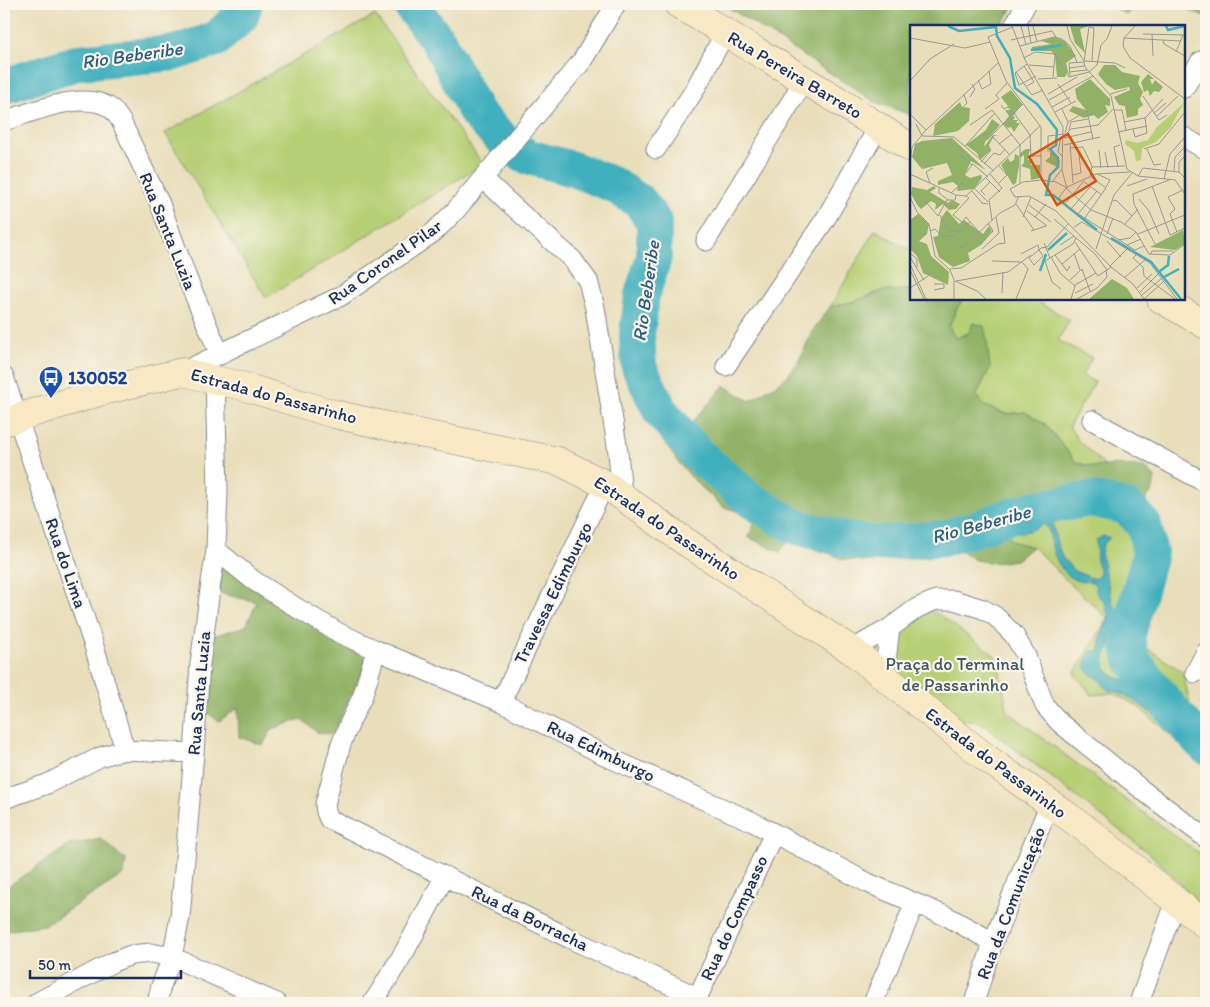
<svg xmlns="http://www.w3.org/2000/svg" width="1210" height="1007" viewBox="0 0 1210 1007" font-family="Itim,sans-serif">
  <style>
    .green { fill: #b7cf74; stroke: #697f69 }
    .forest { fill: #91b266; stroke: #567062 }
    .water { fill: #41afbe; stroke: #2e6f8e }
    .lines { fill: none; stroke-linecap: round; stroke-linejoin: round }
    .river { stroke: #41afbe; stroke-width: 36 }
    .street-casing { stroke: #82868c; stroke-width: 21 }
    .secondary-casing { stroke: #82868c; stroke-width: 29 }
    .street { stroke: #fff; stroke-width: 19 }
    .secondary { stroke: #f8e8c3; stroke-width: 28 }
    .labels { text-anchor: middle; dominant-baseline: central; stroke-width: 4.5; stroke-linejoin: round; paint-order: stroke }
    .street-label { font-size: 18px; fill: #1b2f5e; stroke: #fbf7ec }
    .transit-label { font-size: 18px; font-weight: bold; fill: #164399; stroke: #fbf7ec; text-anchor: start }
    .park-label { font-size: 18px; fill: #425764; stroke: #fbf7ec }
    .water-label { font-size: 19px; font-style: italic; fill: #285c80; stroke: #fbf7ec }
    .inset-river { fill: none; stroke: #41afbe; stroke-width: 2.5 }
    .inset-road { fill: none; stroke: #969895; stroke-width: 1 }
    .view { fill: #d45514; fill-opacity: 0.15; stroke: #d45514; stroke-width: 2.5 }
    .inset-edge { fill: none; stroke: #1b2f5e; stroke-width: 2.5 }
  </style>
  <rect width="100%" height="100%" fill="#fbf7ec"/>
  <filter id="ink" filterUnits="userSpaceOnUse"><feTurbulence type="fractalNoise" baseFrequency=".02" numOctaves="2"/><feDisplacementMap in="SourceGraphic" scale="10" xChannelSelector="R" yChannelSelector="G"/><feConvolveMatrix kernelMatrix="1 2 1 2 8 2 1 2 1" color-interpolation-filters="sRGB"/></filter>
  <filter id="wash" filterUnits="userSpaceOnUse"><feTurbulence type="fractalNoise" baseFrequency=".0096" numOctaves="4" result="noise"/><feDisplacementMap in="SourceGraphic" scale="20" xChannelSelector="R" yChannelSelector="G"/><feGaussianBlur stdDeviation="1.12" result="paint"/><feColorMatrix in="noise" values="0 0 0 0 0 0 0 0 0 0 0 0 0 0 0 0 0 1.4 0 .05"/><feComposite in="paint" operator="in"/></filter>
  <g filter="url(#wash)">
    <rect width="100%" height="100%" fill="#e8deba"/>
    <path class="green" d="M 375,15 L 483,164 L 266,298 L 165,133 Z
      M 875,230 L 911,250 L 911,290 L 882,291 L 855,301 L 830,307 Z
      M 963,299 L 1033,299 L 1070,320 L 1058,340 L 1092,358 L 1082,376 L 1095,382 L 1069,426 L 1078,440 L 1105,466 L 1094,467 L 1077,463 L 1045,424 L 1025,412 L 1006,414 L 984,406 L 976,396 L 990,367 L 969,333 L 955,338 L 949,326 L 957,308 Z
      M 1087,487 L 1102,489 L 1144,503 L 1141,515 L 1155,527 L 1145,546 L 1151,558 L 1161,568 L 1145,601 L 1136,641 L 1183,672 L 1190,705 L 1206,729 L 1206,741 L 1199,737 L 1179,731 L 1176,726 L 1176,722 L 1183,717 L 1147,694 L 1141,695 L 1137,691 L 1134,683 C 1122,679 1103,676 1104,659 C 1104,654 1109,649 1110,644 C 1110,640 1108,636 1108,632 L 1115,627 L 1118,612 L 1113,605 L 1103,565 L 1101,551 L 1103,544 L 1110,538 L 1104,536 L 1097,562 L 1100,572 L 1099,576 L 1094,579 L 1074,571 L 1062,557 L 1057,544 L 1053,526 L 1042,521 L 1034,524 L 1022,526 L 1038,527 L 1044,524 L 1049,528 L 1051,537 L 1074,579 L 1093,582 L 1096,586 L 1096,591 L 1098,596 L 1105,602 L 1109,619 L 1101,635 L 1101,644 L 1099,650 L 1095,652 L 1085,667 L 1090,674 L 1098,678 L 1108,690 L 1116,691 L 1135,701 L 1154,715 L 1174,734 L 1187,742 L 1196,753 L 1206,759 L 1206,766 L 1136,705 L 1113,693 L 1092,695 L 1074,674 L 1108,618 L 1068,582 L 1033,547 L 1014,542 L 1007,536 L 1008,529 L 1040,499 L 1064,491 Z
      M 930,612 L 938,614 L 989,651 L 995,656 L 998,662 L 1007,709 L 1011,714 L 1093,776 L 1196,851 L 1206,856 L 1206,912 L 1196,903 L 1170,872 L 1150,854 L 983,724 L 974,721 L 957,721 L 890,669 L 897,626 Z"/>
    <path class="forest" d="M 723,4 L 1015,4 L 1001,26 L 911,26 L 911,115 L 875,102 Z
      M 1107,4 L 1133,4 L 1127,15 Z
      M 1177,4 L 1206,4 L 1206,18 Z
      M 911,290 L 911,299 L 963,299 L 957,308 L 949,326 L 955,338 L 969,333 L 973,323 L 984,326 L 987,341 L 990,368 L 976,396 L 985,406 L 1006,414 L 1025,412 L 1045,424 L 1077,463 L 1094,467 L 1122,465 L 1144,467 L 1155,477 L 1153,489 L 1144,503 L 1102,489 L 1087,487 L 1064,491 L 1040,499 L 1008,529 L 1007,536 L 1014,542 L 1032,547 L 1016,560 L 994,563 L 975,560 L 964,553 L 956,544 L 924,548 L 872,562 L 842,559 L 811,545 L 788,542 L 780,552 L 748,537 L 757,519 L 746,514 L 723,507 L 697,483 L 677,461 L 666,444 L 672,434 L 690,425 L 724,386 L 750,401 L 783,380 L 797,364 L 814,329 L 830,307 L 855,301 L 882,291 Z
      M 220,562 L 295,614 L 368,659 L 333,734 L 317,732 L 301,719 L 272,729 L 263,745 L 239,737 L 238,708 L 219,721 L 206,712 L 213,636 L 246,626 L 257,602 L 219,593 Z
      M 101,839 L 126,860 L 124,874 L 45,925 L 4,931 L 4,889 L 69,845 Z"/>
    <path class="water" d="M 1042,521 L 1049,522 L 1053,525 L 1057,544 L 1062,557 L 1074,571 L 1094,579 L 1099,576 L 1100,572 L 1097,562 L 1096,540 L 1104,536 L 1110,538 L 1103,544 L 1101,552 L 1103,565 L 1113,605 L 1120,618 L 1119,623 L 1108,632 L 1110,648 C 1100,659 1103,672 1117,678 C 1123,680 1128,681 1134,683 L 1137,691 L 1141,695 L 1155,695 L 1180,706 L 1185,712 L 1183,717 L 1176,722 L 1176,726 L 1179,731 L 1199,737 L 1206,741 L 1206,759 L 1196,753 L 1187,742 L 1174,734 L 1154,715 L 1135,701 L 1116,691 L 1108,690 L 1098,678 L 1090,674 L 1085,667 L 1087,657 L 1092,650 L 1095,652 L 1099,650 L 1101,644 L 1101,635 L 1109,619 L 1105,602 L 1098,596 L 1096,591 L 1096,586 L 1093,582 C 1088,581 1079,582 1074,579 C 1060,572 1054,556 1051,542 C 1050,535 1050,529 1044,524 C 1035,528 1029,533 1018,532 L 1022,526 L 1034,524 Z"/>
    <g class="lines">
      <path class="river" d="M 410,4 L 439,42 L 477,114 L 509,146 L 529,157 L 573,169 L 614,185 L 640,202 L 654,222 L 654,257 L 642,295 L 637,334 L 639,367 L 661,412 L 697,454 L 752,501 L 794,526 L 832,536 L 871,544 L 944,538 L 978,528 L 1007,517 L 1034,509 L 1090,499 L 1127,507 L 1144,525 L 1150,553 L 1127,638 L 1132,660 L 1172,710 L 1198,739 L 1206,747
        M 4,86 L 79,62 L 174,53 L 216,39 L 241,16 L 245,4"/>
    </g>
  </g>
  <g filter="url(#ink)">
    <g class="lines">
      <defs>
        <path id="street" d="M 1014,26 L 1026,4
          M 1184,88 L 1200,62 L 1206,59
          M 4,121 C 33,112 85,89 112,109 C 115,112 118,117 121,121 L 160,204 L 187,278 L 220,355
          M 1184,137 L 1206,150
          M 656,149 L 694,91 L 725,33
          M 483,178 L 506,200 L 572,259 L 588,281 L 595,308 L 618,452 L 622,495
          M 706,241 L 794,97 L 803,80
          M 726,366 L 826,218 L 879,126
          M 182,372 L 341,296 L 434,232 L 456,210 L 582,61 L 616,4
          M 4,377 L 94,646 L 125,750
          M 1092,420 L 1206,483
          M 216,550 L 253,580 L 297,608 L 339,633 L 376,650 L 501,702 L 612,759 L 751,821 L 868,883 L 948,917 L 993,942
          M 376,650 L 363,695 L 351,720 L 341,744 L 325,804 L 326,812 L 329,819 L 571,939 L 697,997
          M 851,650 L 890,628 L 917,608 L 936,600 L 954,600 L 983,609 L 995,616 L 1014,635 L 1025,654 L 1045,706 L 1060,723 L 1146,793 L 1206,838
          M 1195,673 L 1206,652
          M 884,677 L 890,628
          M 501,702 L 605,484
          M 4,799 L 47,784 L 100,757 L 113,753 L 125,750 L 194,753
          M 36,1003 L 113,962 L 131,955 L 151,953 L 172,957 L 277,1003
          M 157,1003 L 161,986 L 172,957 L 180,917 L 194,753 L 200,664 L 211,582 L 216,550 L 218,490 L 215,379
          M 372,1003 L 376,998 L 406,949 L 445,876
          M 695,1003 L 774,833
          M 873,1003 L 915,903
          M 974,1003 L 993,942 L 1050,803
          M 1139,1003 L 1176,901"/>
        <path id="secondary" d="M 678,4 L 834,98 L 911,148
          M 1161,299 L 1206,325
          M 4,422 L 103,391 L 182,372 L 242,386 L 334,414 L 414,432 L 558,461 L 605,484 L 680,538 L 851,650 L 985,757 L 1083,827 L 1206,925"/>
      </defs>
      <use href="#street" class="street-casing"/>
      <use href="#secondary" class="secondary-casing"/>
      <use href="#street" class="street"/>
      <use href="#secondary" class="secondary"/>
    </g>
  </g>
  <defs>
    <symbol id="bus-pin" viewBox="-11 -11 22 30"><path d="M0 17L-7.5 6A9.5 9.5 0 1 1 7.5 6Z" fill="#1a4fb4" stroke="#fbf7ec"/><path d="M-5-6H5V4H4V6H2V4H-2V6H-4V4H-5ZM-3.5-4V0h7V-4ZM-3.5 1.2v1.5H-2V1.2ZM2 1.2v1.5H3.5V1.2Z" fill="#fff"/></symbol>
  </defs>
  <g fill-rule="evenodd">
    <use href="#bus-pin" x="37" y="364" width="28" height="38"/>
  </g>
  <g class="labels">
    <g class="street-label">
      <text transform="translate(795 75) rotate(31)">Rua Pereira Barreto</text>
      <text transform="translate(168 231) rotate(68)">Rua Santa Luzia</text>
      <text transform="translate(385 262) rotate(-35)">Rua Coronel Pilar</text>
      <text transform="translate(274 396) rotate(15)">Estrada do Passarinho</text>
      <text transform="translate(667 528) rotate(34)">Estrada do Passarinho</text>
      <text transform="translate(66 563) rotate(71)">Rua do Lima</text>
      <text transform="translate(553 593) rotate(-64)">Travessa Edimburgo</text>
      <text transform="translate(199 693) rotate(-85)">Rua Santa Luzia</text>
      <text transform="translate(601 751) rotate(26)">Rua Edimburgo</text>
      <text transform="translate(996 763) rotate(37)">Estrada do Passarinho</text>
      <text transform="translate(1011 903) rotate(-69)">Rua da Comunicação</text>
      <text transform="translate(530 918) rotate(26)">Rua da Borracha</text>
      <text transform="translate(734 918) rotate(-65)">Rua do Compasso</text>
    </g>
    <g class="transit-label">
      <text x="68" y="378">130052</text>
    </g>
    <g class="park-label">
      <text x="955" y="664">Praça do Terminal<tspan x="955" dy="21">de Passarinho</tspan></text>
    </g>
    <g class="water-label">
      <text transform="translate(132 55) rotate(-8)">Rio Beberibe</text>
      <text transform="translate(646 291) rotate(-82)">Rio Beberibe</text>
      <text transform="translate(981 524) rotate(-15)">Rio Beberibe</text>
    </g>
  </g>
  <g transform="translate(910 25)">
    <rect width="275" height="275" fill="#e8deba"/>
    <path d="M 274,78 L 260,103 L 246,117 L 232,123 L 231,135 L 226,136 L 224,126 L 215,119 L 216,115 L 227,118 L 238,115 L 247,102 Z" fill="#b7cf74"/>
    <path d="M 160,1 L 179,1 L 170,4 L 175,28 L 165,18 ZM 145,12 L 155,16 L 166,31 L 156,38 L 159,50 L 157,47 L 155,52 L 147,52 L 145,31 L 141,26 L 122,26 L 122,22 L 141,19 L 131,16 ZM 194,40 L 205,40 L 212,47 L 230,51 L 228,58 L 233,67 L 230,74 L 233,80 L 228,84 L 228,90 L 217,93 L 215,81 L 209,80 L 204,72 L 220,65 L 219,62 L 205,65 L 196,59 L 188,49 ZM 238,49 L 244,54 L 240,54 L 242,60 L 245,55 L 253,62 L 249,67 L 244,66 L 240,71 L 238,65 L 234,67 L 231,57 ZM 180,54 L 200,74 L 200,81 L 195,80 L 198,87 L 188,94 L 184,90 L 174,93 L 159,86 L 163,81 L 176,85 L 167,74 L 165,64 ZM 101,65 L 112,79 L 103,91 L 105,92 L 103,95 L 108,95 L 106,98 L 110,98 L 104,107 L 101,102 L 98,103 L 93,99 L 99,91 L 95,85 L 101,85 L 91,72 ZM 50,77 L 52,82 L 60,83 L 59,96 L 48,106 L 23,111 L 25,99 ZM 82,94 L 90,100 L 75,117 L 74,122 L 83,110 L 89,111 L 84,111 L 79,120 L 81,125 L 70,135 L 67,128 L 56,120 L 76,105 ZM 42,113 L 76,145 L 61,136 L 55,150 L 60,153 L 71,150 L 72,153 L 64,164 L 47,166 L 48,161 L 43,157 L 28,160 L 28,156 L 42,150 L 37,138 L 12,144 L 2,132 L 5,119 L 12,116 ZM 140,123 L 150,136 L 149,143 L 135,136 L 140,132 ZM 116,124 L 120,124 L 118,135 L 121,135 L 121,140 L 130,140 L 130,153 L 121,155 L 120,144 L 111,141 L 114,138 L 114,130 L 110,133 L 110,128 ZM 105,129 L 109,131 L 109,141 L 106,158 L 103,160 L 91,140 L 98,133 L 100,137 L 104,135 ZM 24,161 L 26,163 L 20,167 L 38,178 L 42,175 L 50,179 L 46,184 L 39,185 L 33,179 L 25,185 L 26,179 L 21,176 L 11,184 L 8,181 L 1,169 L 2,162 L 17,165 ZM 37,185 L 49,199 L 54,195 L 73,209 L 79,201 L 82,206 L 71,220 L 58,228 L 60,236 L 43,242 L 29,232 L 23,212 L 28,211 L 31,193 ZM 8,189 L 19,199 L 17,209 L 9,216 L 17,219 L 21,231 L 39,247 L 38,260 L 13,248 L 7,231 L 0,224 L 0,195 ZM 273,205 L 275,219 L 265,225 L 240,222 ZM 202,254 L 217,263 L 224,274 L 230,274 L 179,274 Z" fill="#91b266"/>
    <path class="inset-river" d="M 38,1 L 49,6 L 86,2 L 87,11 L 100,33 L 105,63 L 127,79 L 147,105 L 146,120 L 140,124 L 148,133 L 148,142 L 140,150 L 136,170 L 143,170 L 187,205M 256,1 L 258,5 L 275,1M 121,25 L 152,20M 201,213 L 241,237 L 271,274M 138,225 L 157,208M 130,246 L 136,229M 250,246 L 258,240 L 259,231M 254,252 L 269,244"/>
    <path class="inset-road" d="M 102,1 L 115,35 L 153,102 L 152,145 L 157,164 L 181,185 L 211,197 L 226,207 L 239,229 L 260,230 L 275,219M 111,1 L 116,20M 118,1 L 121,18M 123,1 L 127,17M 157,1 L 160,14 L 174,36M 225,1 L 214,13 L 213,21 L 220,33 L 275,74M 103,2 L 78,12 L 96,56 L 131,102 L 131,155M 233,9 L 275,10M 242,9 L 243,31M 0,13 L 55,23 L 80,17M 214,13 L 271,16M 101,15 L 142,6 L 146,12M 253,15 L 254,19 L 275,31M 110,21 L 144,12 L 152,14 L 160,21 L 167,37M 266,27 L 273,10M 145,29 L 159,52 L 179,47M 114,33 L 125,27 L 145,29M 175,36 L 205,38 L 215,43M 174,37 L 175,42 L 201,71 L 217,144 L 228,151 L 265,155 L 275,169M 174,37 L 179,2 L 184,3 L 182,36M 117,39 L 105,48 L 109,60 L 126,51M 119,40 L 144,42M 114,41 L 124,57 L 117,61M 159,43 L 174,41M 106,47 L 122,70 L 133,65M 159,47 L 177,45M 179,47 L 187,40 L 191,20 L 197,14 L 202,1M 160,51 L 159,38 L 174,37M 143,52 L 145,30M 128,54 L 147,53M 68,55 L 72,64 L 81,59 L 79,46M 0,56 L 20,34 L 44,19M 148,59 L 161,78M 138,69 L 167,52M 200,69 L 217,64M 233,71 L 249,95 L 257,90M 60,72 L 65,64 L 62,59M 139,75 L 183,51M 91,80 L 94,84 L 98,82 L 103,88M 142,82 L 160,72M 75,84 L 89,74 L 86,70 L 97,58M 152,84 L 158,97 L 155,108M 204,85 L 212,85 L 216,105M 145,87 L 166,76M 104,88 L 120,110 L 121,131 L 131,131M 244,88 L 256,78M 0,89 L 16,105M 46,89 L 57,78 L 54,70M 246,92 L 268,71M 235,93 L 253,74M 158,97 L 177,86 L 183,114M 214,97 L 235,93M 6,99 L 12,111 L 44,112 L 84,146M 60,100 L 82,85 L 110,120 L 110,158M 223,104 L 225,112 L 237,108 L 235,93M 159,105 L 161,97 L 178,94M 208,107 L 237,101M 81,110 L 100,130M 155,110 L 161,104 L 188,100 L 203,84M 151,111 L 148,127 L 152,131M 154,113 L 181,107M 77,115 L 113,79M 89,119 L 102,109M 160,119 L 163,158M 154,120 L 190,112M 55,121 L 84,89M 161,123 L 173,122 L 182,141 L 180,151 L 196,163 L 174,194M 234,124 L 249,119 L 275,87M 237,124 L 244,140 L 251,139M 189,125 L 191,143M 138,127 L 138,111 L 155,109M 195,127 L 198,143M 48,128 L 62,140M 71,137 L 81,125M 74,139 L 84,128 L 90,130 L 95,124M 0,140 L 2,122 L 16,105 L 88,38M 89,141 L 97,150 L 89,158M 182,142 L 215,141M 208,142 L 204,122 L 210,120M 264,146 L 265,132 L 275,122M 269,147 L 269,137 L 275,131M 56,148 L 63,139 L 78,152M 0,149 L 46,170 L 56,171M 80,149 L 92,163 L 79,175 L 82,195M 187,149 L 200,155 L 196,162M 163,150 L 171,148 L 169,129M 228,151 L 233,143 L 269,147 L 275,153M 76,153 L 90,167M 254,154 L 260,129 L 275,112M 173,156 L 192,170M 142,157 L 152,144M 20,158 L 16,147 L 23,143M 217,161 L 237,154M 242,161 L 260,210 L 275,203M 157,162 L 186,149 L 220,147M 29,163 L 29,168 L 38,175M 156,163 L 149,173 L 162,185 L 225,225 L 234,221M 157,163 L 146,157 L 131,155 L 113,157 L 100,164 L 105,172 L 119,171 L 146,186 L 201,242 L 223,259 L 234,274M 65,164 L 78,177M 62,166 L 72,178 L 78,179M 41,168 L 53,157M 75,170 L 71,166 L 80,157M 56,171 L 130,101M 56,171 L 59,173 L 43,190 L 52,197 L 56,192 L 69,207M 0,172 L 7,187 L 19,199 L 25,231 L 40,245 L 44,255 L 44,274M 229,174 L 239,186 L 249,209M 203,176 L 206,175 L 222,191M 16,177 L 28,191 L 37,175 L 45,175 L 46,170M 106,179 L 124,205M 155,179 L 173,157M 119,180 L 141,197M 161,184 L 180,162M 117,186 L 137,201M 168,189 L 187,166M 30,190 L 38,206 L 50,206M 113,192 L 121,172M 125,192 L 136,179M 144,194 L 185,229 L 197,245M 215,199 L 228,184M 164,202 L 172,197 L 240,238 L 267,274M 20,206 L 25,204 L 31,210 L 42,212 L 60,197M 121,206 L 136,201M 267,207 L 260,189 L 265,184 L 258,172 L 273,165M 197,209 L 203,193M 228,209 L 275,190M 208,215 L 220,213 L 226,207M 197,216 L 211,232M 165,217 L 188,251 L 201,242M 134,218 L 140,233M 71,219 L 83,206 L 78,198M 245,219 L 224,179 L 223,169 L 259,155M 150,220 L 164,211M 217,220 L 231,214M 49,222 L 53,222 L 90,188 L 105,180 L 109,171M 72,224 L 89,208 L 86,192M 186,224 L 204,170 L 222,148M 0,228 L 7,234 L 7,242M 164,228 L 170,245M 111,229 L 128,220 L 129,225 L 133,231 L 124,240 L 119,233 L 129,225 L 131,223 L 137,222 L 159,198M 145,230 L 157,246 L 160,241M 226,230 L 223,233 L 233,242 L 234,251M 240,230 L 242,226 L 263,226M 0,232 L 14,255M 141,232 L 150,248 L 165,261 L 161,274M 82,236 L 111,237M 0,239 L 16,274M 152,239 L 170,224M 200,241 L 217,224M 40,244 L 51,243 L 88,219 L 95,218 L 93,201M 0,245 L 14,274M 234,251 L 265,274M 214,253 L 235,235M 160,255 L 172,244 L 180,266M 45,256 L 67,266 L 76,274M 46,256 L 98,247 L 121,230M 165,260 L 186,248M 0,263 L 21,249M 227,263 L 242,249M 151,264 L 142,257 L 135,236 L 163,219 L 166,213M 24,265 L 34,263 L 34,259 L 24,259M 230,267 L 248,249M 92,268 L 93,247M 165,268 L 183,259M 232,270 L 252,253M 106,274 L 118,244 L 112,237M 167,274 L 187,263 L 197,252 L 196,245M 234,274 L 254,256"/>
    <path class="view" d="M 158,109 L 186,156 L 147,180 L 119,132 Z"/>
    <rect width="275" height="275" class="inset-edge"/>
  </g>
  <rect width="1210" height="1007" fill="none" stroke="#fbf7ec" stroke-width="20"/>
  <path d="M30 970v8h151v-8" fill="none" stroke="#1b2f5e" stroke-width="2.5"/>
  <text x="38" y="970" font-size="15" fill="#1b2f5e" stroke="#fbf7ec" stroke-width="4" paint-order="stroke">50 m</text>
</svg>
